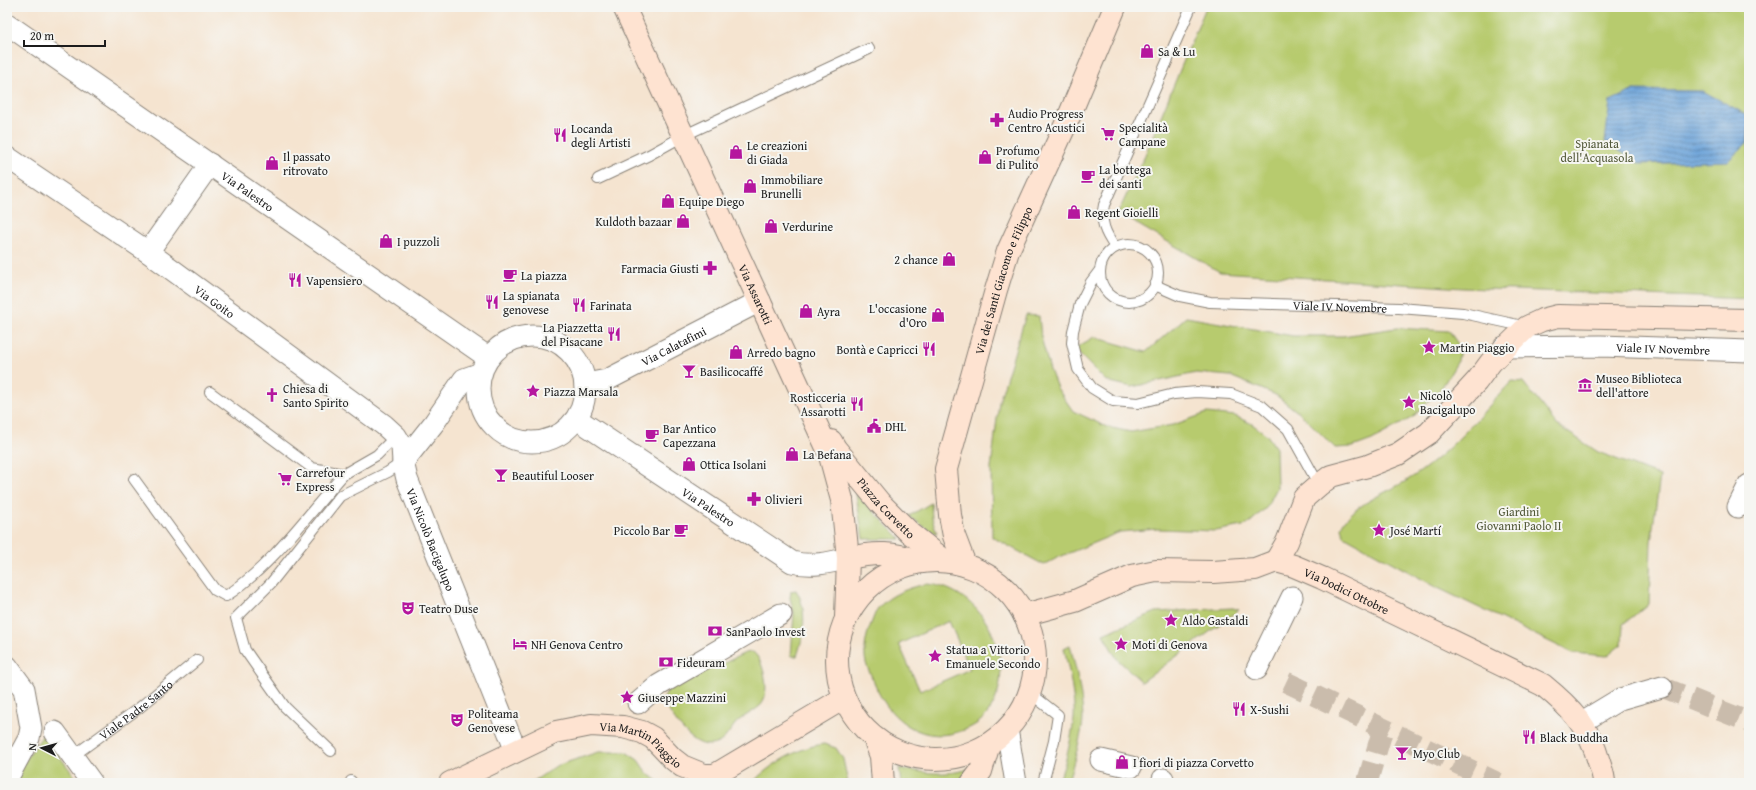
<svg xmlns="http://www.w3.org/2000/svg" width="1756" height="790" viewBox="0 0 1756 790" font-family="'Gentium Book Plus',serif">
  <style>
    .green { fill: #b7cb6e; stroke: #6a7445; fill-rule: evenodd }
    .water { fill: url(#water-rules); stroke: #425e7a }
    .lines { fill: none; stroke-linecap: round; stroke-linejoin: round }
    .street-tunnel { stroke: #cabcac; stroke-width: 21; stroke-dasharray: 21 10; stroke-linecap: butt }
    .lane-casing { stroke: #888076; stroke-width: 12 }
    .street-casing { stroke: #888076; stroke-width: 23 }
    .secondary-casing { stroke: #888076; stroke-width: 24 }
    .lane { stroke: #fff; stroke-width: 10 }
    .street { stroke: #fff; stroke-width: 21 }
    .secondary { stroke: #fee3d1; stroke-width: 22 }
    .labels { text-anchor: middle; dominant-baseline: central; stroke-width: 4; stroke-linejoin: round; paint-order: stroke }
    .poi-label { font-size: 12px; fill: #1c1c1c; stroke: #f6f6f2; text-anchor: start }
    .park-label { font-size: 12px; fill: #525939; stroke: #f6f6f2 }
    .street-label { font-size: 12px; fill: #1c1c1c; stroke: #f6f6f2 }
  </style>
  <defs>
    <pattern id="water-rules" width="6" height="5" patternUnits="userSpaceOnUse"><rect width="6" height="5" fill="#69a1d8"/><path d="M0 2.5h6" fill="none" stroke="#5682ae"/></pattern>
  </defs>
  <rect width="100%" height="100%" fill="#f6f6f2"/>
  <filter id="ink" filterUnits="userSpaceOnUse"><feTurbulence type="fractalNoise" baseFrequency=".025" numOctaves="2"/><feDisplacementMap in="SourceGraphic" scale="8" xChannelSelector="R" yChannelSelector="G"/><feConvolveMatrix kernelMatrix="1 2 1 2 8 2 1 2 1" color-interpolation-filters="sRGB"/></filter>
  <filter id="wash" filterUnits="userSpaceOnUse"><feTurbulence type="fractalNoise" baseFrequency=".012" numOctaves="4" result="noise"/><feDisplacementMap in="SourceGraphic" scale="16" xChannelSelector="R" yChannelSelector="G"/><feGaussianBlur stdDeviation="0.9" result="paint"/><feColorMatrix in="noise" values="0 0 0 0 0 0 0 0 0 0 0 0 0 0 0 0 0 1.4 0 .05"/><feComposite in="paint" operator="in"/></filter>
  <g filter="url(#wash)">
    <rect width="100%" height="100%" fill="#f5e4d0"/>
    <path class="green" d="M 1206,7 L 1749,7 L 1749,299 L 1463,288 L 1220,272 L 1118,213 L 1142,162 Z
      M 1026,315 L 1039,316 L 1041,337 L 1050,370 L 1057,388 L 1073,411 L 1107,427 L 1131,432 L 1173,425 L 1207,413 L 1235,416 L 1252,424 L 1267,435 L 1276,448 L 1277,488 L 1266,508 L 1247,525 L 1216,531 L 1158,529 L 1120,532 L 1057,558 L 1044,565 L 992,537 L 991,468 L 999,402 Z
      M 1186,317 L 1293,336 L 1343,336 L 1396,328 L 1449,331 L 1460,347 L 1458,361 L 1442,387 L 1413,417 L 1372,440 L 1353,447 L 1335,448 L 1304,417 L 1276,395 L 1230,376 L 1196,373 L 1132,387 L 1106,381 L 1074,349 L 1094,337 L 1146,352 Z
      M 1512,381 L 1523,382 L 1557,425 L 1598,452 L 1660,476 L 1651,542 L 1649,604 L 1623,624 L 1622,644 L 1607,656 L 1573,653 L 1438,588 L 1344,536 L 1341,528 C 1348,507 1388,492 1406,481 C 1448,456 1479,416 1512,381 Z
      M 856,494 L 901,539 L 863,539 Z
      M 931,503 L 932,518 L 937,534 L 923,526 L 909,516 Z
      M 926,584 C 983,587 1020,662 990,710 C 982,722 972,728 958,732 C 918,744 886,716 873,680 C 871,674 867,668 866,663 C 863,651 866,635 871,624 C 873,619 875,612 878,608 C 891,594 908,588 926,584 ZM 949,621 L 970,669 L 920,691 L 899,644 Z
      M 796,590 C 808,609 804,636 797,656 L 791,656 L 794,613 L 790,598 L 791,591 Z
      M 1233,608 L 1239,610 L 1142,682 L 1117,659 L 1103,634 L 1156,612 Z
      M 1070,645 C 1076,669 1082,693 1083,718 C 1083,732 1072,769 1067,783 L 1058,783 C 1066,763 1071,740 1074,719 C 1076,701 1068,667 1064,648 Z
      M 753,652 C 764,660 771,693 761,705 C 754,712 743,716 736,723 C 731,729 725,740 718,743 C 695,754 672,718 663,700 L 668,689 L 692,674 L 718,666 L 745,653 Z
      M 43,735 L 80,783 L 14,783 L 22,765 Z
      M 824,744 L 836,748 L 843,759 L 848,783 L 752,783 C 769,765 799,747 824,744 Z
      M 598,752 L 626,752 L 638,760 L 647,773 L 660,783 L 531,783 L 556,766 Z
      M 899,768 C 923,773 946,776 969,769 L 958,783 L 901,783 Z"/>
    <path class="water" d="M 1634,90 L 1703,91 L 1749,116 L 1747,143 L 1728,161 L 1640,164 L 1605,142 L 1610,101 Z"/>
  </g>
  <g filter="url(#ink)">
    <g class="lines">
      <path class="street-tunnel" d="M 1286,682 L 1498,783
        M 1662,687 L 1749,722
        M 1367,783 L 1383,729"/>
      <defs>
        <g id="lane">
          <path d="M 598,179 L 649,155 L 685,135 L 869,49"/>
          <circle cx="1129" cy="273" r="29"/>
          <path d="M 1115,247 C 1105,233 1100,222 1104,205 L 1191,7"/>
          <path d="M 1100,270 L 1091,282 L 1080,304 L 1073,331 L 1072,343 L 1078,369 L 1092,388 L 1113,401 L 1138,403 L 1174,394 L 1197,392 L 1231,394 L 1262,406 L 1288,429 L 1319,485"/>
          <path id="s1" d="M 1155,285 L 1180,296 L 1210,302 L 1399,308 L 1463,313 L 1527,327"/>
          <path d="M 210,392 L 312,468 L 344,474 L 377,455 L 396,436"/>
          <path d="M 134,479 L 215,590 L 226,596 C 271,567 308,514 344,474"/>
          <path d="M 1030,693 L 1058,715 L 1054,741 L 1043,783"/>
          <path d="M 331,751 L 285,707 L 245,650 L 236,618 L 271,583 L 340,496 L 388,472 L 403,462"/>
          <path id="s2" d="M 73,756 L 139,708 L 197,660"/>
          <path d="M 351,781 L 352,783"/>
        </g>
        <g id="street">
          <path id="s3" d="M 7,24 L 489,358"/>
          <path id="s4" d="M 7,157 L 148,252 L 384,425 L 396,436 L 402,446 L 403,462 L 407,479 L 516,751"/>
          <path d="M 148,252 L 210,164"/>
          <circle cx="532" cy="389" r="53"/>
          <path id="s5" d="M 1504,347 L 1601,346 L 1749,351"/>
          <path id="s6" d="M 586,384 L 607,380 L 760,301"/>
          <path id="s7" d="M 577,419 L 792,562 C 811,567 829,563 848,558"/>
          <path d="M 403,462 L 434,423 L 464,379 L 481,373"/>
          <path d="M 1738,507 L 1749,485"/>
          <path d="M 7,666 L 24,689 L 31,728 L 29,738 L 7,779"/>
          <path d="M 1257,669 L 1292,597"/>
          <path d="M 638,703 L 659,685 L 781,614"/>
          <path d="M 1582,722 L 1620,699 L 1662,687"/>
          <path d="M 1007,729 L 1016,783"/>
          <path d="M 55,732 L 92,783"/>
          <path d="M 1101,760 L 1131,767"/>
          <path d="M 1162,783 L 1163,779"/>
        </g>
        <g id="secondary">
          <path id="s8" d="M 624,7 L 829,452 L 842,500 L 848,558 L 846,618"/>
          <path id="s9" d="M 831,441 L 835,448 L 880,503 L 910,533 L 945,561"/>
          <path d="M 848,558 C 876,552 893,552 921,562"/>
          <circle cx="936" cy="660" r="99"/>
          <path d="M 1276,561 L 1287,542 L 1304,498 L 1319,485 L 1331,476 L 1368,466 L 1398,454 L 1429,433 L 1477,381 L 1491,362 L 1527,327 L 1542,320 L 1558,316 L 1749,320"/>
          <path id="s10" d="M 965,565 L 954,536 L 950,515 L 946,469 L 996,290 L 1008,251 L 1065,126 L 1115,7"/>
          <path id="s11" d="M 1024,615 L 1075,601 L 1132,576 L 1156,571 L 1213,572 L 1255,569 L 1276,561 L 1294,566 L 1322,578 L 1543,685 C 1571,708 1589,726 1599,762 C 1601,769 1604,775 1604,783"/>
          <path d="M 874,738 L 881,756 L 883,783"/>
          <path id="s12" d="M 450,783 L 556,732 L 591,725 L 623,727 L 642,732 L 653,738 L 673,759 L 682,766 L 704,775 L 715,775 L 844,698"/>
          <path d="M 972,783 L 981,771 L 989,744"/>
        </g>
      </defs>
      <use href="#lane" class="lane-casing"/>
      <use href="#street" class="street-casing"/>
      <use href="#secondary" class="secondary-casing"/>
      <use href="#lane" class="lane"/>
      <use href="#street" class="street"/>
      <use href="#secondary" class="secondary"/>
    </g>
  </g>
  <defs>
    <symbol id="shop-bare" viewBox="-9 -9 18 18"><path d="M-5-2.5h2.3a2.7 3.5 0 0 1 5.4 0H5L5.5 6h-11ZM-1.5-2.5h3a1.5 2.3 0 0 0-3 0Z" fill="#b5179e" stroke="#f6f6f2" stroke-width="2.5" paint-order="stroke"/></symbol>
    <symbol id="pharmacy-bare" viewBox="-9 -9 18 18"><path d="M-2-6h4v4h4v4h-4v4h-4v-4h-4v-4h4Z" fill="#b5179e" stroke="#f6f6f2" stroke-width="2.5" paint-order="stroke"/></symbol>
    <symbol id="supermarket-bare" viewBox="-9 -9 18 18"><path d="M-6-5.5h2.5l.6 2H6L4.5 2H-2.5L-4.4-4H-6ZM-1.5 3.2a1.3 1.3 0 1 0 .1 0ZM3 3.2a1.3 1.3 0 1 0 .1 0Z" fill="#b5179e" stroke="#f6f6f2" stroke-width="2.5" paint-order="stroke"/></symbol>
    <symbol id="restaurant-bare" viewBox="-9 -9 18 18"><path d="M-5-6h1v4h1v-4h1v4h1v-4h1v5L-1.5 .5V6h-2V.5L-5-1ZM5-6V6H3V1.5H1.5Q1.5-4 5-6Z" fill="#b5179e" stroke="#f6f6f2" stroke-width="2.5" paint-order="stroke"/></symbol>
    <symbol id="cafe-bare" viewBox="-9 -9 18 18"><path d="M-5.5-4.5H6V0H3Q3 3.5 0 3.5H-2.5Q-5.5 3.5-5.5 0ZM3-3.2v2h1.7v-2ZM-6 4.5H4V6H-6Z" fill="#b5179e" stroke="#f6f6f2" stroke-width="2.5" paint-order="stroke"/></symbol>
    <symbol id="sight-bare" viewBox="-9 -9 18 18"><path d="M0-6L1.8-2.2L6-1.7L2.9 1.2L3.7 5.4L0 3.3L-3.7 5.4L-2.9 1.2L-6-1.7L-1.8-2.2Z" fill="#b5179e" stroke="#f6f6f2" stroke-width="2.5" paint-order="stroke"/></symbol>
    <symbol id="bar-bare" viewBox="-9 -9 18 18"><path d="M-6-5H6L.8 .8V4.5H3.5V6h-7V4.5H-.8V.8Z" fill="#b5179e" stroke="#f6f6f2" stroke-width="2.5" paint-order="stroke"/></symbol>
    <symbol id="museum-bare" viewBox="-9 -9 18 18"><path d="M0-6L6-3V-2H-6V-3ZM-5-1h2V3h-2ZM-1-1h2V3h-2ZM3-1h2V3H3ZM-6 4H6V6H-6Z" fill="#b5179e" stroke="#f6f6f2" stroke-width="2.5" paint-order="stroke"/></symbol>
    <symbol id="church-bare" viewBox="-9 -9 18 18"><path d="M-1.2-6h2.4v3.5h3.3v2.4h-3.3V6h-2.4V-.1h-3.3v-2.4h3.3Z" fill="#b5179e" stroke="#f6f6f2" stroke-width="2.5" paint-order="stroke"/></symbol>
    <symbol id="civic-bare" viewBox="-9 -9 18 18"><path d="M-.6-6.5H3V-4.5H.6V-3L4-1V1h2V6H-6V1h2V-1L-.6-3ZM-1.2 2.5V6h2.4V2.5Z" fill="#b5179e" stroke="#f6f6f2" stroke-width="2.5" paint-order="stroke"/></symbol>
    <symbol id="theatre-bare" viewBox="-9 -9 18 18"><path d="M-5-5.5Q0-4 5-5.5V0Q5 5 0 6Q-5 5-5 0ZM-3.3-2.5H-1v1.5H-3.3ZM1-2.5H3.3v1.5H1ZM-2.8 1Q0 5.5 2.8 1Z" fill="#b5179e" stroke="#f6f6f2" stroke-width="2.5" paint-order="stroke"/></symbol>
    <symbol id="bank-bare" viewBox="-9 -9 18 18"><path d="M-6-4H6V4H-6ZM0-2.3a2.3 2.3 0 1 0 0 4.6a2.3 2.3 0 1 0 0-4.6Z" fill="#b5179e" stroke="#f6f6f2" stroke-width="2.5" paint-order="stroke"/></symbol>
    <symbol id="hotel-bare" viewBox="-9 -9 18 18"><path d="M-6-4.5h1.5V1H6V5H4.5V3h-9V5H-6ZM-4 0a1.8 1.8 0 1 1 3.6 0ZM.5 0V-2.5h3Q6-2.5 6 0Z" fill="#b5179e" stroke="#f6f6f2" stroke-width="2.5" paint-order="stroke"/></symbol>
  </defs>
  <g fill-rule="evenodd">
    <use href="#shop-bare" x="1137" y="41" width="20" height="20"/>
    <use href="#pharmacy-bare" x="987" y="110" width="20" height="20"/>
    <use href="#supermarket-bare" x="1098" y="124" width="20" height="20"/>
    <use href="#restaurant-bare" x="550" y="125" width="20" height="20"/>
    <use href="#shop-bare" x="726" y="142" width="20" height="20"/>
    <use href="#shop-bare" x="975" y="147" width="20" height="20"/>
    <use href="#shop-bare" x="262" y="153" width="20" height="20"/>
    <use href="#cafe-bare" x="1078" y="166" width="20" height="20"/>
    <use href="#shop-bare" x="740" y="176" width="20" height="20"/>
    <use href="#shop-bare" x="658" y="191" width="20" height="20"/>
    <use href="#shop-bare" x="1064" y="202" width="20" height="20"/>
    <use href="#shop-bare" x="673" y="211" width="20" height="20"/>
    <use href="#shop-bare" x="761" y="216" width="20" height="20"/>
    <use href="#shop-bare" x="376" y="231" width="20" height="20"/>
    <use href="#shop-bare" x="939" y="249" width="20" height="20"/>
    <use href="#pharmacy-bare" x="700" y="258" width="20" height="20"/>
    <use href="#cafe-bare" x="500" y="265" width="20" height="20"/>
    <use href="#restaurant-bare" x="285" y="270" width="20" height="20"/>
    <use href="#restaurant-bare" x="482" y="292" width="20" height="20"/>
    <use href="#restaurant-bare" x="569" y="295" width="20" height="20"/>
    <use href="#shop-bare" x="796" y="301" width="20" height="20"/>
    <use href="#shop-bare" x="928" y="305" width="20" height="20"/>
    <use href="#restaurant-bare" x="604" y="324" width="20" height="20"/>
    <use href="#sight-bare" x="1419" y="337" width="20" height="20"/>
    <use href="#restaurant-bare" x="919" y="339" width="20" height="20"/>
    <use href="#shop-bare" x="726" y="342" width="20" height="20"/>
    <use href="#bar-bare" x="679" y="361" width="20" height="20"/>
    <use href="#museum-bare" x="1575" y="375" width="20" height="20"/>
    <use href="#sight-bare" x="523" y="381" width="20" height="20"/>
    <use href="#church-bare" x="262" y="385" width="20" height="20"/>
    <use href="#sight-bare" x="1399" y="392" width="20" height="20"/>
    <use href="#restaurant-bare" x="847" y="394" width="20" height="20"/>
    <use href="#civic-bare" x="864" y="416" width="20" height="20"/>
    <use href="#cafe-bare" x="642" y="425" width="20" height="20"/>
    <use href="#shop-bare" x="782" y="444" width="20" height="20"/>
    <use href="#shop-bare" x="679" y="454" width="20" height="20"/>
    <use href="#bar-bare" x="491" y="465" width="20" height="20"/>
    <use href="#supermarket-bare" x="275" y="469" width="20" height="20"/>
    <use href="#pharmacy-bare" x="744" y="489" width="20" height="20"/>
    <use href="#cafe-bare" x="671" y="520" width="20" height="20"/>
    <use href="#sight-bare" x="1369" y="520" width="20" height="20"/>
    <use href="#theatre-bare" x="398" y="598" width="20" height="20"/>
    <use href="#sight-bare" x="1161" y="610" width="20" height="20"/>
    <use href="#bank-bare" x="705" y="621" width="20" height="20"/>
    <use href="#hotel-bare" x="510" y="634" width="20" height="20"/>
    <use href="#sight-bare" x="1111" y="634" width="20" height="20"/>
    <use href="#sight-bare" x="925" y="646" width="20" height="20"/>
    <use href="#bank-bare" x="656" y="652" width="20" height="20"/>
    <use href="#sight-bare" x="617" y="687" width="20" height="20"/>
    <use href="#restaurant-bare" x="1229" y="699" width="20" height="20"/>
    <use href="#theatre-bare" x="447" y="710" width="20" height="20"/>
    <use href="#restaurant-bare" x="1519" y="727" width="20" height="20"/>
    <use href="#bar-bare" x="1392" y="743" width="20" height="20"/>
    <use href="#shop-bare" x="1112" y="752" width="20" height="20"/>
  </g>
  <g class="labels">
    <g class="poi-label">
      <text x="1158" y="51">Sa &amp; Lu</text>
      <text x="1008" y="113">Audio Progress<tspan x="1008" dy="14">Centro Acustici</tspan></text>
      <text x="1119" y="127">Specialità<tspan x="1119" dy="14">Campane</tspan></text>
      <text x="571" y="128">Locanda<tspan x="571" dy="14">degli Artisti</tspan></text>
      <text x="747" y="145">Le creazioni<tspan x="747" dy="14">di Giada</tspan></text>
      <text x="996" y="150">Profumo<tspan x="996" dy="14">di Pulito</tspan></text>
      <text x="283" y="156">Il passato<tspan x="283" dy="14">ritrovato</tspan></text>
      <text x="1099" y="169">La bottega<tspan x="1099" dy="14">dei santi</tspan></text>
      <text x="761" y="179">Immobiliare<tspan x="761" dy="14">Brunelli</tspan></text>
      <text x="679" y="201">Equipe Diego</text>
      <text x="1085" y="212">Regent Gioielli</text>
      <text x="672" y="221" text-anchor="end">Kuldoth bazaar</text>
      <text x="782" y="226">Verdurine</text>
      <text x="397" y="241">I puzzoli</text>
      <text x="938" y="259" text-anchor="end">2 chance</text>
      <text x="699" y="268" text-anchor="end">Farmacia Giusti</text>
      <text x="521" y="275">La piazza</text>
      <text x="306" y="280">Vapensiero</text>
      <text x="503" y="295">La spianata<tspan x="503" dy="14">genovese</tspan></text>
      <text x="590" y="305">Farinata</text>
      <text x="927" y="308" text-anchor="end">L'occasione<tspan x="927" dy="14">d'Oro</tspan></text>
      <text x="817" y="311">Ayra</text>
      <text x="603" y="327" text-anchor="end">La Piazzetta<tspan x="603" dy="14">del Pisacane</tspan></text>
      <text x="1440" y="347">Martin Piaggio</text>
      <text x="918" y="349" text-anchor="end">Bontà e Capricci</text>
      <text x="747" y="352">Arredo bagno</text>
      <text x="700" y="371">Basilicocaffé</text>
      <text x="1596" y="378">Museo Biblioteca<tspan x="1596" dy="14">dell'attore</tspan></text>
      <text x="283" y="388">Chiesa di<tspan x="283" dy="14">Santo Spirito</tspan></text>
      <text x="544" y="391">Piazza Marsala</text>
      <text x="1420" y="395">Nicolò<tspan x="1420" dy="14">Bacigalupo</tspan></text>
      <text x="846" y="397" text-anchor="end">Rosticceria<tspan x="846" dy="14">Assarotti</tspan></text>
      <text x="885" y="426">DHL</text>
      <text x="663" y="428">Bar Antico<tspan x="663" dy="14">Capezzana</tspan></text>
      <text x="803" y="454">La Befana</text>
      <text x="700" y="464">Ottica Isolani</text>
      <text x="296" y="472">Carrefour<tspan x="296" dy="14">Express</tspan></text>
      <text x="512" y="475">Beautiful Looser</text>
      <text x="765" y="499">Olivieri</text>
      <text x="670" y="530" text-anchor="end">Piccolo Bar</text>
      <text x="1390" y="530">José Martí</text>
      <text x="419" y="608">Teatro Duse</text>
      <text x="1182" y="620">Aldo Gastaldi</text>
      <text x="726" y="631">SanPaolo Invest</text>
      <text x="531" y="644">NH Genova Centro</text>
      <text x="1132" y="644">Moti di Genova</text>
      <text x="946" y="649">Statua a Vittorio<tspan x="946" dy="14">Emanuele Secondo</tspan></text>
      <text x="677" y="662">Fideuram</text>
      <text x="638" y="697">Giuseppe Mazzini</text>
      <text x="1250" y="709">X-Sushi</text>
      <text x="468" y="713">Politeama<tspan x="468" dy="14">Genovese</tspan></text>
      <text x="1540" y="737">Black Buddha</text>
      <text x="1413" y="753">Myo Club</text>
      <text x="1133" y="762">I fiori di piazza Corvetto</text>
    </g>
    <g class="park-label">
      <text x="1597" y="143">Spianata<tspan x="1597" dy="14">dell'Acquasola</tspan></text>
      <text x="1519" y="511">Giardini<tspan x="1519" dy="14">Giovanni Paolo II</tspan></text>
    </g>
    <g class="street-label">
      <text stroke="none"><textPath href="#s3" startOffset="293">Via Palestro</textPath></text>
      <text stroke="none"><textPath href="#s10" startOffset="296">Via dei Santi Giacomo e Filippo</textPath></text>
      <text stroke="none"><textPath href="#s8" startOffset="316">Via Assarotti</textPath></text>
      <text stroke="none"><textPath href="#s4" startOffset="253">Via Goito</textPath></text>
      <text stroke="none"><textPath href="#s1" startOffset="188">Viale IV Novembre</textPath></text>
      <text stroke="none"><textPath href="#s6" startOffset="96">Via Calatafimi</textPath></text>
      <text stroke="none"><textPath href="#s5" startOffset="159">Viale IV Novembre</textPath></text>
      <text stroke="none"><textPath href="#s7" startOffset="158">Via Palestro</textPath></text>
      <text stroke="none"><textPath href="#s9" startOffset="87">Piazza Corvetto</textPath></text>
      <text stroke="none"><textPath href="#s4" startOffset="589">Via Nicolò Bacigalupo</textPath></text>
      <text stroke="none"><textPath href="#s11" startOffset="338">Via Dodici Ottobre</textPath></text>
      <text stroke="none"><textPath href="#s2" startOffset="78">Viale Padre Santo</textPath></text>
      <text stroke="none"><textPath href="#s12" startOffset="209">Via Martin Piaggio</textPath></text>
    </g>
  </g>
  <rect width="1756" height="790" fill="none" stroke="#f6f6f2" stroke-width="24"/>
  <g transform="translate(42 748) rotate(276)" stroke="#f6f6f2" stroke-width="3" paint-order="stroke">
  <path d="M0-3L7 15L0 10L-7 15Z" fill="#1c1c1c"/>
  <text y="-6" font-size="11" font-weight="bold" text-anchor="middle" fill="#1c1c1c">N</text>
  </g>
  <path d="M24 40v6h81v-6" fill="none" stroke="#1c1c1c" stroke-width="2"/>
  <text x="30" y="40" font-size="12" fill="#1c1c1c" stroke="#f6f6f2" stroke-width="3" paint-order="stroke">20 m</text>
</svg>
